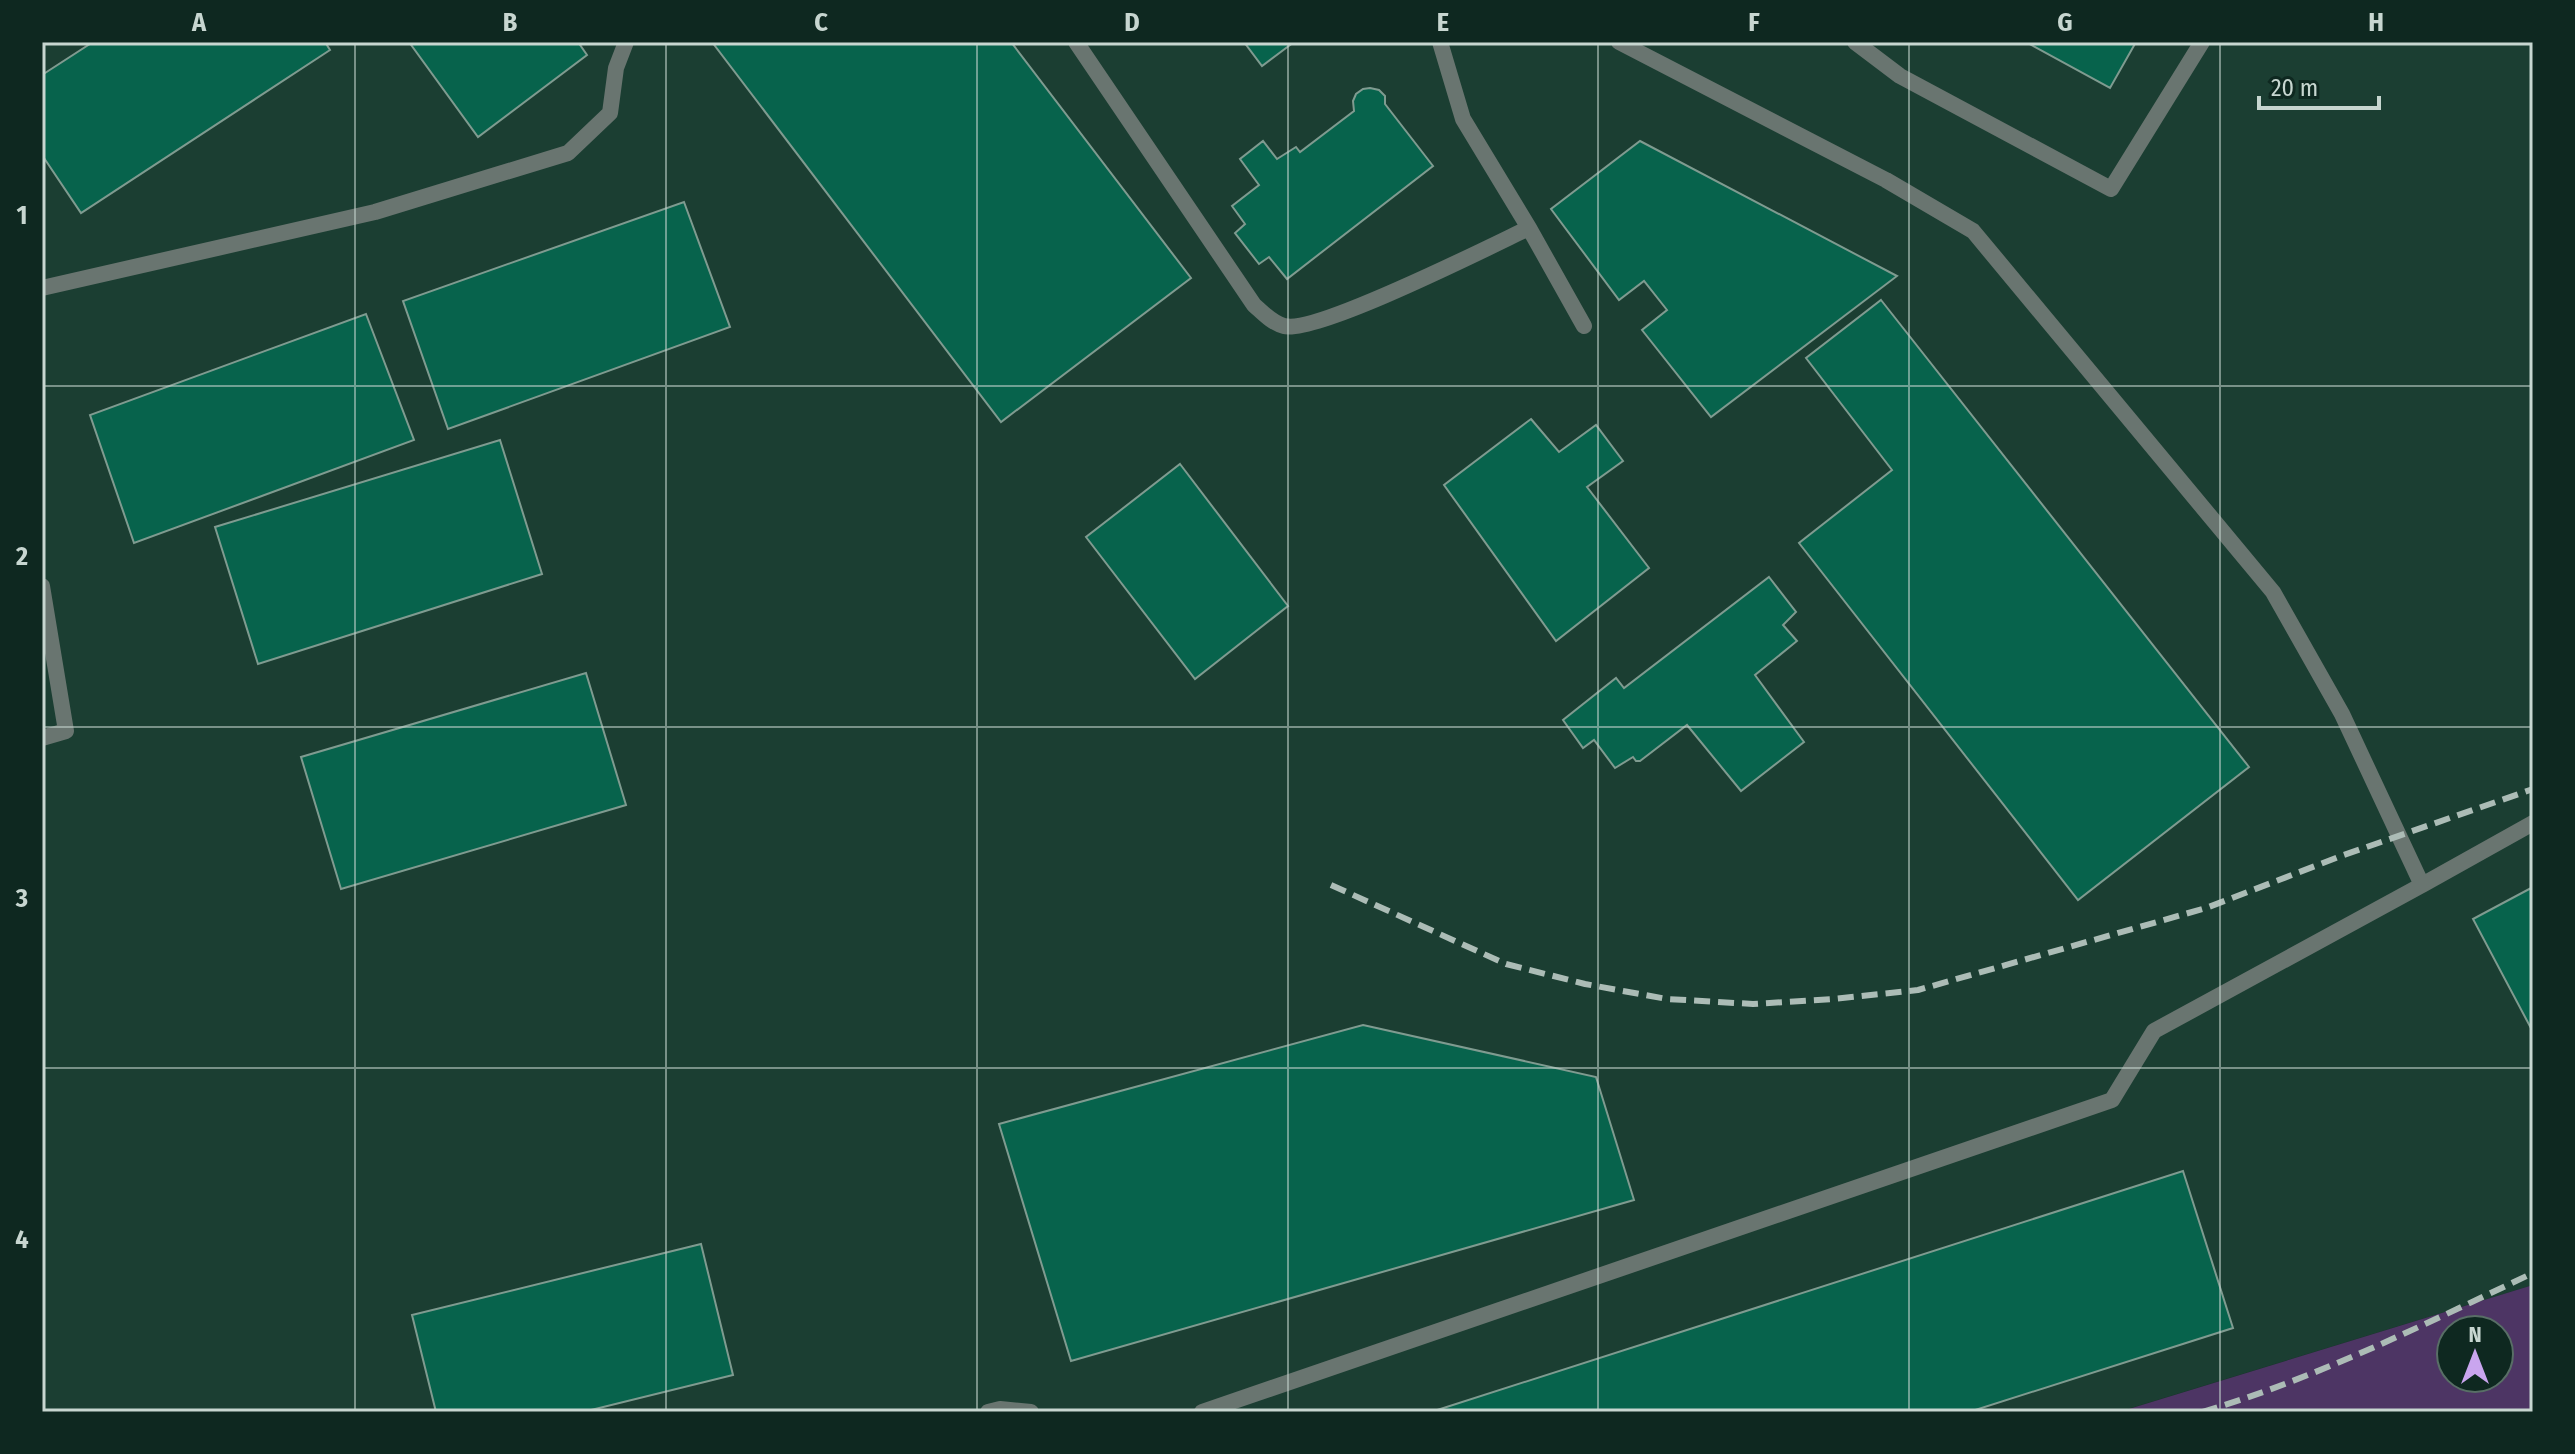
<svg xmlns="http://www.w3.org/2000/svg" width="2575" height="1454" viewBox="0 0 2575 1454" font-family="'Fira Sans Condensed',sans-serif">
  <style>
    .built { fill: #1b3e32 }
    .green { fill: #4d3564; fill-rule: evenodd }
    .building { fill: #07634c; stroke: #7f9b90; stroke-width: 2 }
    .lines { fill: none; stroke-linecap: round; stroke-linejoin: round }
    .lane { stroke: #697570; stroke-width: 16 }
    .rail { stroke: #acbcb6; stroke-width: 6; stroke-dasharray: 16 8; stroke-linecap: butt }
    .grid { fill: none; stroke: #c7d6d0; stroke-width: 2; stroke-opacity: 0.55 }
    .neatline { fill: none; stroke: #c7d6d0; stroke-width: 3 }
    .grid-label { font-size: 26px; text-anchor: middle; font-weight: bold; fill: #c7d6d0 }
  </style>
  <rect width="100%" height="100%" fill="#193229"/>
  <path class="built" d="M 42,42 L 2533,42 L 2533,1285 L 2118,1412 L 42,1412 Z"/>
  <path class="green" d="M 2533,1285 L 2533,1412 L 2119,1412 ZM 2451,1330 L 2499,1330 L 2499,1378 L 2451,1378 Z"/>
  <path class="building" d="M 93,42 L 325,42 L 330,50 L 81,213 L 42,155 L 42,75 Z
    M 409,42 L 578,42 L 587,55 L 478,137 Z
    M 712,42 L 1011,42 L 1191,278 L 1001,422 Z
    M 1244,42 L 1294,42 L 1262,66 Z
    M 2026,42 L 2136,42 L 2110,88 Z
    M 1370,88 L 1379,90 L 1385,96 L 1385,104 L 1433,166 L 1287,279 L 1269,257 L 1259,264 L 1235,233 L 1245,224 L 1232,206 L 1259,185 L 1240,159 L 1263,141 L 1277,159 L 1296,147 L 1300,152 L 1354,111 L 1353,101 L 1356,94 L 1363,89 Z
    M 1640,141 L 1897,276 L 1711,417 L 1642,330 L 1667,310 L 1644,281 L 1619,300 L 1551,209 Z
    M 684,202 L 730,327 L 448,429 L 403,301 Z
    M 1881,300 L 2249,767 L 2078,900 L 1799,543 L 1892,470 L 1806,358 Z
    M 366,314 L 414,440 L 134,543 L 90,415 Z
    M 1531,419 L 1559,452 L 1596,425 L 1623,461 L 1587,487 L 1649,568 L 1556,641 L 1444,485 Z
    M 500,440 L 542,574 L 258,664 L 215,527 Z
    M 1180,464 L 1288,606 L 1195,679 L 1086,537 Z
    M 1769,577 L 1796,612 L 1783,625 L 1797,641 L 1755,675 L 1804,742 L 1741,791 L 1687,725 L 1640,761 L 1636,761 L 1633,757 L 1615,768 L 1594,740 L 1583,748 L 1563,720 L 1616,678 L 1624,688 Z
    M 586,673 L 626,805 L 341,889 L 301,757 Z
    M 2533,887 L 2533,1032 L 2473,919 Z
    M 1363,1025 L 1596,1077 L 1634,1200 L 1071,1361 L 999,1124 Z
    M 2183,1171 L 2233,1328 L 1969,1412 L 1431,1412 Z
    M 701,1244 L 733,1375 L 583,1412 L 436,1412 L 412,1315 Z"/>
  <g class="lines">
    <path class="lane" d="M 1076,42 L 1254,305 C 1263,313 1272,323 1284,326 C 1315,335 1491,246 1529,228
      M 1440,42 L 1463,119 L 1529,228 L 1584,326
      M 1855,42 L 1900,76 L 2111,189 L 2202,42
      M 42,288 L 375,212 L 568,153 L 610,113 L 616,68 L 626,42
      M 42,586 L 66,731 L 42,738
      M 2422,885 L 2533,823
      M 988,1412 L 1000,1409 L 1031,1412
      M 1202,1412 L 2112,1100 L 2154,1031 L 2422,885 L 2342,714 L 2273,592 L 1973,231 L 1886,180 L 1619,42"/>
    <path class="rail" d="M 1331,885 L 1506,964 L 1585,984 L 1667,999 L 1753,1004 L 1833,999 L 1918,990 L 2206,908 L 2341,856 L 2533,789
      M 2202,1412 C 2317,1378 2425,1324 2533,1273"/>
  </g>
  <path class="grid" d="M 355,42 L 355,1412M 666,42 L 666,1412M 977,42 L 977,1412M 1288,42 L 1288,1412M 1598,42 L 1598,1412M 1909,42 L 1909,1412M 2220,42 L 2220,1412M 42,386 L 2533,386M 42,727 L 2533,727M 42,1068 L 2533,1068"/>
  <rect width="2575" height="1454" fill="none" stroke="#0e2820" stroke-width="88"/>
  <g transform="translate(2475 1354)"><circle r="38" fill="#0e2820" stroke="#586e66" stroke-width="2"/>
  <path d="M0-6L14 30L0 20L-14 30Z" fill="#c9a5ee"/>
  <text y="-12" font-size="22" font-weight="bold" text-anchor="middle" fill="#c7d6d0">N</text>
  </g>
  <path d="M2259 96v12h120v-12" fill="none" stroke="#c7d6d0" stroke-width="4"/>
  <text x="2271" y="96" font-size="24" fill="#c7d6d0" stroke="#0e2820" stroke-width="6" paint-order="stroke">20 m</text>
  <rect x="44" y="44" width="2487" height="1366" class="neatline"/>
  <g class="grid-label">
    <text x="199" y="31">A</text>
    <text x="510" y="31">B</text>
    <text x="821" y="31">C</text>
    <text x="1132" y="31">D</text>
    <text x="1443" y="31">E</text>
    <text x="1754" y="31">F</text>
    <text x="2065" y="31">G</text>
    <text x="2376" y="31">H</text>
    <text x="22" y="224">1</text>
    <text x="22" y="565">2</text>
    <text x="22" y="907">3</text>
    <text x="22" y="1248">4</text>
  </g>
</svg>
